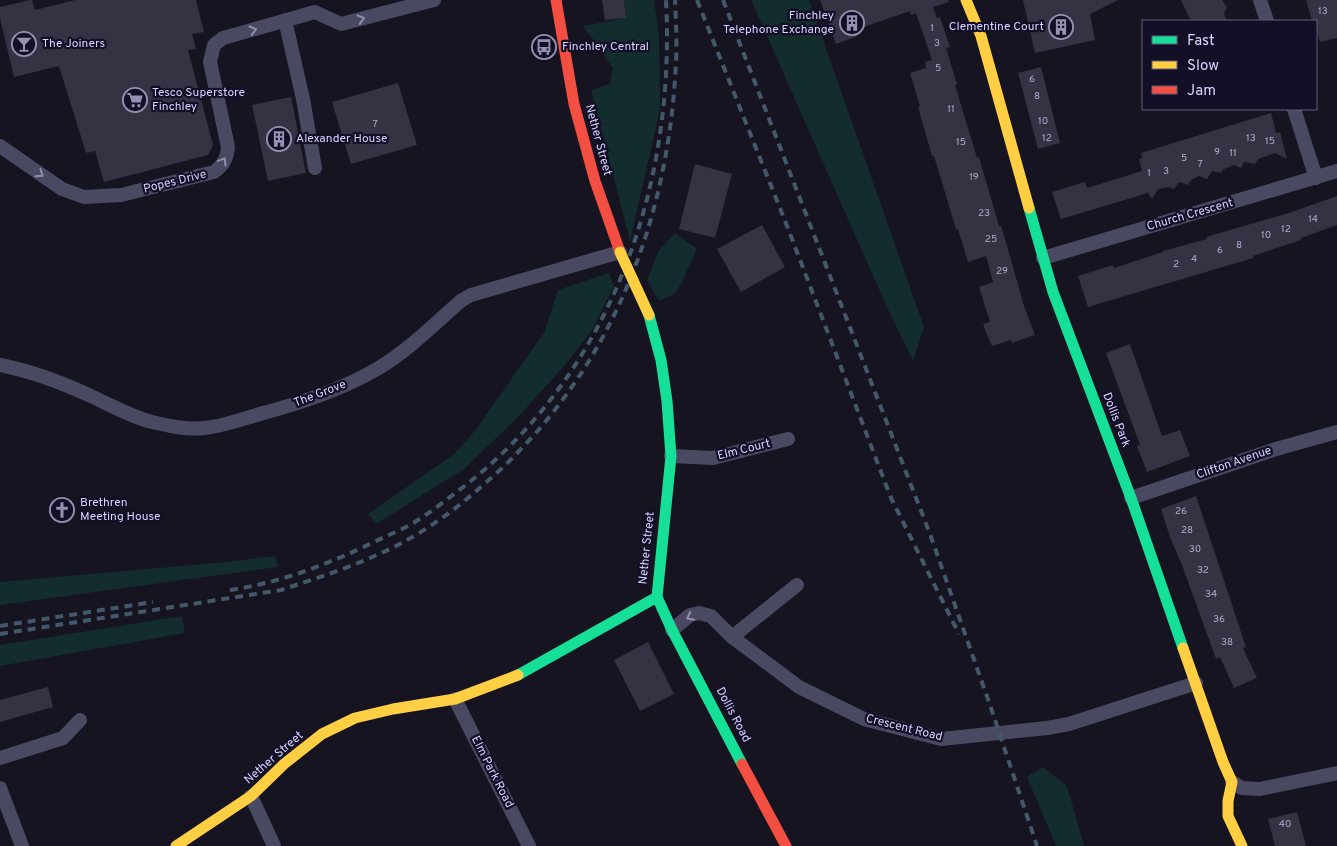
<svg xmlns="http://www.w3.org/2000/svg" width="1337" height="846" viewBox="0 0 1337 846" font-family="Overpass,sans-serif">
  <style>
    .green { fill: #132c2d }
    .building { fill: #343243 }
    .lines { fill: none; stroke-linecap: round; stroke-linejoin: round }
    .street { stroke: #4a4962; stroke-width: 14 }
    .fast { stroke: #16e098; stroke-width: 11 }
    .slow { stroke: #ffcf43; stroke-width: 11 }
    .jam { stroke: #f24e42; stroke-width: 11 }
    .rail { stroke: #43596b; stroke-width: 4; stroke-dasharray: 8 6; stroke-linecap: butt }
    .slow-bridge { stroke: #ffcf43; stroke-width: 11 }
    .oneway { stroke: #928eb0 }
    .labels { text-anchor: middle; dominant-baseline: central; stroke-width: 4.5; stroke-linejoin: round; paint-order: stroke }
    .number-label { font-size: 10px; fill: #b0acd0 }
    .poi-label { font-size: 12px; fill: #d9d4ff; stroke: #130f26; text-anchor: start }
    .street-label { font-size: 12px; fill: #d9d4ff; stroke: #130f26 }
  </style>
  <rect width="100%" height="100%" fill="#161421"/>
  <path class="green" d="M 624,0 L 654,0 L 659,35 L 660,110 L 630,241 L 591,90 L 610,84 L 613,68 L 583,26 L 626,18 Z
    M 751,0 L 809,0 L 924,327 L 913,361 L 886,305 Z
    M 675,233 L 697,249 L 682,282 L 675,294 L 659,301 L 647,280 L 659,250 Z
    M 609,273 L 614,286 L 592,330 L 566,364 L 518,417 L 464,469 L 376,524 L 368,514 L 454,454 L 473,433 L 544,333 L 558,290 Z
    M 275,556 L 278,567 L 0,605 L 0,582 L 226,562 Z
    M 182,616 L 185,633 L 0,666 L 0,645 Z
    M 1043,767 L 1067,786 L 1084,846 L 1056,846 L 1027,777 Z"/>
  <path class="building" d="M 30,0 L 32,0 L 35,10 L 75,0 L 196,0 L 204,32 L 192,34 L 196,49 L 188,50 L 213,145 L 208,155 L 104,182 L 95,151 L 86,153 L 59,66 L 14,77 L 0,18 L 0,7 Z
    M 602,0 L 624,0 L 626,18 L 605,20 Z
    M 820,0 L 948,0 L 949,2 L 933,7 L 937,18 L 940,17 L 950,47 L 946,48 L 957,84 L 955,85 L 965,118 L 977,158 L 979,157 L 999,226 L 1001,226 L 1007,246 L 1024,306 L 1035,335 L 1012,343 L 1011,340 L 992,346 L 987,335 L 983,324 L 990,322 L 979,287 L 993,282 L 986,256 L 968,262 L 958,229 L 956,229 L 934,156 L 932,156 L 918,107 L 920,106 L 910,73 L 926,68 L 925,62 L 932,60 L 916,13 L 911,15 L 910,11 L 855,30 L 858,36 L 836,44 Z
    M 1023,0 L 1118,0 L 1090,14 L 1095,40 L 1035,53 Z
    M 1181,0 L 1222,0 L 1227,7 L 1224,14 L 1227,21 L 1191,21 Z
    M 1306,0 L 1337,0 L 1337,38 L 1320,42 L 1316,28 L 1316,21 L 1312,21 Z
    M 1041,67 L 1060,143 L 1038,149 L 1018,73 Z
    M 398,83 L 417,145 L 351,164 L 332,102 Z
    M 291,97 L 306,173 L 268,181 L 252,105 Z
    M 1271,113 L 1276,133 L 1280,132 L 1287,159 L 1275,153 L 1258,159 L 1255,164 L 1244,162 L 1241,168 L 1234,165 L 1224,169 L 1221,173 L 1212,171 L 1207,179 L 1199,176 L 1191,180 L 1188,185 L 1179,182 L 1174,189 L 1168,187 L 1158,189 L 1152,199 L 1148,193 L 1061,219 L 1052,192 L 1085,182 L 1087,188 L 1142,171 L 1139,159 L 1142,158 L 1141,153 Z
    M 695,164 L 732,174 L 715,238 L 679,229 Z
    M 1337,196 L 1337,225 L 1301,238 L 1301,240 L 1253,256 L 1253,258 L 1088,307 L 1078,276 L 1113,265 L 1114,268 L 1163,252 L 1163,251 L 1207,239 L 1206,237 L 1292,212 Z
    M 762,225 L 785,267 L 741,292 L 717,249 Z
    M 1130,344 L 1162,436 L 1180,430 L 1190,456 L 1147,472 L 1137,446 L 1140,445 L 1106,353 Z
    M 1196,496 L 1246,647 L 1243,648 L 1257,678 L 1234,688 L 1220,657 L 1216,659 L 1182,565 L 1170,537 L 1161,509 Z
    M 648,642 L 674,694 L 640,711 L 614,660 Z
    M 48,687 L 53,707 L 0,722 L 0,700 Z
    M 1297,812 L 1306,846 L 1275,846 L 1268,819 Z"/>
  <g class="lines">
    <path class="street" d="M 1260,0 L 1267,21
      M 285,20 L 303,99 L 315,168
      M 1294,109 L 1316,178
      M 0,146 L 62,189 L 84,197 L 121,195 L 214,172 C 223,165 227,159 228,147 L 210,62 L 214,45 L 223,38 L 315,12 L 341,24 L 434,0
      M 1043,258 L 1337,171
      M 0,365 C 32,371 63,383 93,397 C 112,406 132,417 152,422 C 169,426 187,430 205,428 C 223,426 243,419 260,414 C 300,403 341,390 377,369 C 408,351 435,323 462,300 L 471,295 L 620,252
      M 671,456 L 713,458 L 788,439
      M 1131,498 L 1276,449 L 1337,432
      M 672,630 L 690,615 L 699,613 L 711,616 L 732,637 L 799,687 L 864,719 L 941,739 L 1047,728 L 1069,724 L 1196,683
      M 732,637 L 797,585
      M 455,699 L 529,846
      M 0,758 L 63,738 L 80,720
      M 1232,782 L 1242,788 L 1260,789 L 1337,773
      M 0,788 L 22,846
      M 251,796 L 274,846"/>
    <path class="fast" d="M 1029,208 L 1053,292 L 1131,498 L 1183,648
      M 649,315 L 661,360 L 667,401 L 671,456 L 657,597 L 672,630 L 742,764
      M 518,675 L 657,597"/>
    <path class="slow" d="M 966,0 L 981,36 L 1029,208
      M 1183,648 L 1223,762 L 1232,782 L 1228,801 L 1228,816 L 1242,846
      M 176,846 L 251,796 L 284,764 L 322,734 L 355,718 L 393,709 L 455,699 L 518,675"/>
    <path class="jam" d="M 556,0 L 574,104 L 595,181 L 620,252
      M 742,764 L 786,846"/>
    <path class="rail" d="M 697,0 L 789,231 L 891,498 L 959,634
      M 723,0 L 930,534 L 990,705 L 1037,846
      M 230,590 C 279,583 326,565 372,543 C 384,537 396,532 408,526 C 426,516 442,503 458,491 C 611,376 676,186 666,0
      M 0,626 L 153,602
      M 0,634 L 281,590 C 323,576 368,562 407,540 C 442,521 473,495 502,468 C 615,361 669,216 676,62 C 677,41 676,21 675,0"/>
    <path class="slow-bridge" d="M 620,252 L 649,315"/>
  </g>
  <defs><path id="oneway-chevron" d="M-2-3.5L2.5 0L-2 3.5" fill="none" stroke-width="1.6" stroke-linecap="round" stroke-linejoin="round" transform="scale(1.25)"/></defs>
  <g class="oneway">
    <use href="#oneway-chevron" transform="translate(361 19) rotate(-15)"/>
    <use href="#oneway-chevron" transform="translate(253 30) rotate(-16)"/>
    <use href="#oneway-chevron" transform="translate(223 161) rotate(-59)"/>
    <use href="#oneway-chevron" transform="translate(40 174) rotate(35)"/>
    <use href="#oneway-chevron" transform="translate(690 617) rotate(153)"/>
  </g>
  <defs>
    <symbol id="building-ring" viewBox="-11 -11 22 22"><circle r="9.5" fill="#130f26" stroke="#9591b1" stroke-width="1.5"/><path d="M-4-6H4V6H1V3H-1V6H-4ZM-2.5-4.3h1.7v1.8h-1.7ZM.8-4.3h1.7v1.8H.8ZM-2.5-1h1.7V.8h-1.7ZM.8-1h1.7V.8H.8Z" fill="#9591b1"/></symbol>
    <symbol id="bar-ring" viewBox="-11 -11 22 22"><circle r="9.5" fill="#130f26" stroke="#9591b1" stroke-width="1.5"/><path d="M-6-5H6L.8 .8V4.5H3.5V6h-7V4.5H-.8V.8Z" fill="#9591b1"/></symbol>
    <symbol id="bus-ring" viewBox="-11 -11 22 22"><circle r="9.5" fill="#130f26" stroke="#9591b1" stroke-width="1.5"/><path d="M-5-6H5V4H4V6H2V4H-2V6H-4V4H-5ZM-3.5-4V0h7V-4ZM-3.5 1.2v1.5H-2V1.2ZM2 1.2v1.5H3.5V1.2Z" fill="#9591b1"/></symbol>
    <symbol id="supermarket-ring" viewBox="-11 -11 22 22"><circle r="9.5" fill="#130f26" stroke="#9591b1" stroke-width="1.5"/><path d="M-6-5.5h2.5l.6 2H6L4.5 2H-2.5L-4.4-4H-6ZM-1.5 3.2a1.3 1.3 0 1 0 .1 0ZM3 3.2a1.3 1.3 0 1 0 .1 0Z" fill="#9591b1"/></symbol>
    <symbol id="church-ring" viewBox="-11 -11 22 22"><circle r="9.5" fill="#130f26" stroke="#9591b1" stroke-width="1.5"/><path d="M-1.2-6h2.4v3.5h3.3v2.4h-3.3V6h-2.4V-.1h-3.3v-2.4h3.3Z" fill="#9591b1"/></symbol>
  </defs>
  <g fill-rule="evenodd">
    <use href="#building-ring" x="838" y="9" width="28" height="28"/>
    <use href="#building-ring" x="1047" y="13" width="28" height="28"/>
    <use href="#bar-ring" x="10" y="30" width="28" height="28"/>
    <use href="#bus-ring" x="530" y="33" width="28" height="28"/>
    <use href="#supermarket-ring" x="121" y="86" width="28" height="28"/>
    <use href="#building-ring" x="265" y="125" width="28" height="28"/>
    <use href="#church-ring" x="48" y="496" width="28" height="28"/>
  </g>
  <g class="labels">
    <g class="number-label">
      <text x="1323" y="11">13</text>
      <text x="932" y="28">1</text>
      <text x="937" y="43">3</text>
      <text x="938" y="68">5</text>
      <text x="1032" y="79">6</text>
      <text x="1037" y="96">8</text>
      <text x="951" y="109">11</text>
      <text x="1043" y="121">10</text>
      <text x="375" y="124">7</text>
      <text x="1047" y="138">12</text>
      <text x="1251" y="138">13</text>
      <text x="1270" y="141">15</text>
      <text x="961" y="142">15</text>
      <text x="1217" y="152">9</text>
      <text x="1233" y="153">11</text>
      <text x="1184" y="158">5</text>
      <text x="1200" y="164">7</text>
      <text x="1166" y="171">3</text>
      <text x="1149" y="173">1</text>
      <text x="974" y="177">19</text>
      <text x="984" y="213">23</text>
      <text x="1313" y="219">14</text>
      <text x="1286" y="229">12</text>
      <text x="1266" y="235">10</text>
      <text x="991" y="239">25</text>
      <text x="1239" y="245">8</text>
      <text x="1220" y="250">6</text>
      <text x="1194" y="259">4</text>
      <text x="1176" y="264">2</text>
      <text x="1002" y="271">29</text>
      <text x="1181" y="511">26</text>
      <text x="1187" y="530">28</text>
      <text x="1195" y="549">30</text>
      <text x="1203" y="570">32</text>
      <text x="1211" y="594">34</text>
      <text x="1219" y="619">36</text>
      <text x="1227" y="642">38</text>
      <text x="1285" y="824">40</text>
    </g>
    <g class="poi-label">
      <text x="834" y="16" text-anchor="end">Finchley<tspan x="834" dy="14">Telephone Exchange</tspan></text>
      <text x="1044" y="27" text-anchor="end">Clementine Court</text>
      <text x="42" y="44">The Joiners</text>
      <text x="562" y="47">Finchley Central</text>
      <text x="152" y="93">Tesco Superstore<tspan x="152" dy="14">Finchley</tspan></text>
      <text x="296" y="139">Alexander House</text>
      <text x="80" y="503">Brethren<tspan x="80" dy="14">Meeting House</tspan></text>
    </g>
    <g class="street-label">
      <text transform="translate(598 140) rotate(75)">Nether Street</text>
      <text transform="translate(175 182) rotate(-14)">Popes Drive</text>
      <text transform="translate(1190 215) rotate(-16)">Church Crescent</text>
      <text transform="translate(320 394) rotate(-21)">The Grove</text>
      <text transform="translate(1116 420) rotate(69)">Dollis Park</text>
      <text transform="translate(744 450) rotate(-14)">Elm Court</text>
      <text transform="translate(1234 463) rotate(-19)">Clifton Avenue</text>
      <text transform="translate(647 548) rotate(-84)">Nether Street</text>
      <text transform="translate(733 715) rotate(62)">Dollis Road</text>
      <text transform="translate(904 728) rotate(14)">Crescent Road</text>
      <text transform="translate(274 758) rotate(-41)">Nether Street</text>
      <text transform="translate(492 772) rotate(63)">Elm Park Road</text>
    </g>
  </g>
  <rect x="1142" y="20" width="175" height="90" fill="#130f26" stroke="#625e7d"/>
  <rect x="1152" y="36" width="25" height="8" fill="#16e098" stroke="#625e7d"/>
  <text x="1187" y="45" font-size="15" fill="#d9d4ff">Fast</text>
  <rect x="1152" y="61" width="25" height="8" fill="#ffcf43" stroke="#625e7d"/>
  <text x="1187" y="70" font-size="15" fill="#d9d4ff">Slow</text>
  <rect x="1152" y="86" width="25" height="8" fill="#f24e42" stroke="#625e7d"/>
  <text x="1187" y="95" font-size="15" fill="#d9d4ff">Jam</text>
</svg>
